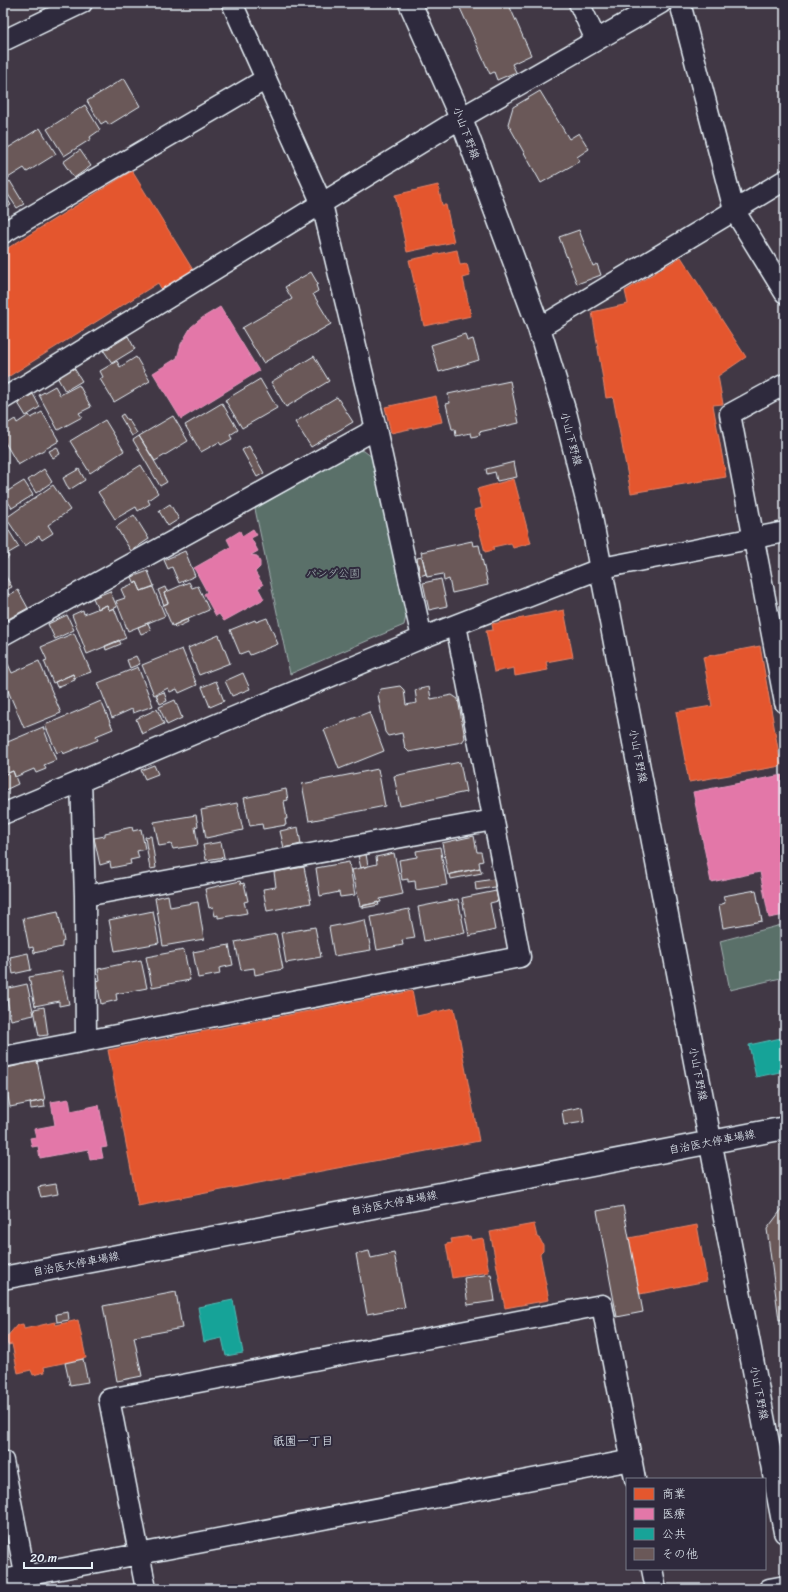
<svg xmlns="http://www.w3.org/2000/svg" width="788" height="1592" viewBox="0 0 788 1592" font-family="Sriracha,'Klee One',sans-serif">
  <style>
    .green { fill: #5a6f69; stroke: #a1b0b0 }
    .shops { fill: #e4572e; stroke: #e5856b }
    .health { fill: #e377a8; stroke: #e49cc0 }
    .public { fill: #17a398; stroke: #56bab5 }
    .building { fill: #6a5858; stroke: #e8f1f8 }
    .lines { fill: none; stroke-linecap: round; stroke-linejoin: round }
    .street-casing { stroke: #e8f1f8; stroke-width: 23 }
    .secondary-casing { stroke: #e8f1f8; stroke-width: 25 }
    .street { stroke: #2f2a3d; stroke-width: 20 }
    .secondary { stroke: #2f2a3d; stroke-width: 22 }
    .labels { text-anchor: middle; dominant-baseline: central; stroke-width: 4; stroke-linejoin: round; paint-order: stroke }
    .street-label { font-size: 11px; fill: #e8f1f8; stroke: #2f2a3d }
    .park-label { font-size: 11px; fill: #a8b6b8; stroke: #2f2a3d }
    .neighbourhood-label { font-size: 12px; fill: #e8f1f8; stroke: #2f2a3d }
  </style>
  <rect width="100%" height="100%" fill="#413845"/>
  <filter id="ink" filterUnits="userSpaceOnUse"><feTurbulence type="fractalNoise" baseFrequency=".025" numOctaves="2"/><feDisplacementMap in="SourceGraphic" scale="8" xChannelSelector="R" yChannelSelector="G"/><feConvolveMatrix kernelMatrix="1 2 1 2 8 2 1 2 1" color-interpolation-filters="sRGB"/></filter>
  <g filter="url(#ink)">
    <path class="green" d="M 356,450 L 364,451 L 372,457 L 407,612 L 404,625 L 290,674 L 255,509 Z
      M 785,924 L 785,977 L 730,990 L 720,941 Z"/>
    <path class="shops" d="M 132,171 L 193,270 L 162,290 L 158,283 L 3,380 L 3,251 Z
      M 438,185 L 442,205 L 446,205 L 454,242 L 407,252 L 395,195 Z
      M 457,250 L 460,265 L 467,264 L 470,276 L 463,278 L 471,316 L 424,326 L 409,260 Z
      M 681,257 L 746,357 L 718,376 L 723,404 L 713,405 L 726,477 L 631,493 L 613,397 L 606,398 L 592,312 L 628,304 L 625,291 Z
      M 436,396 L 442,422 L 391,433 L 385,407 Z
      M 514,479 L 531,543 L 513,548 L 511,543 L 493,547 L 494,550 L 485,552 L 474,510 L 482,508 L 477,489 Z
      M 564,610 L 573,657 L 546,662 L 548,670 L 515,676 L 514,668 L 494,672 L 486,631 L 493,630 L 492,624 Z
      M 760,646 L 781,766 L 689,782 L 676,712 L 712,706 L 703,657 Z
      M 412,991 L 417,1016 L 454,1008 L 479,1141 L 138,1206 L 108,1050 Z
      M 534,1224 L 537,1237 L 540,1239 L 543,1245 L 543,1251 L 540,1254 L 549,1300 L 505,1308 L 490,1232 Z
      M 697,1225 L 707,1281 L 640,1294 L 629,1238 Z
      M 470,1236 L 471,1240 L 483,1238 L 489,1272 L 452,1278 L 446,1244 L 452,1243 L 451,1239 Z
      M 78,1320 L 86,1358 L 44,1367 L 45,1372 L 33,1375 L 31,1370 L 18,1373 L 12,1344 L 8,1345 L 6,1338 L 17,1325 L 23,1324 L 24,1329 L 55,1322 L 56,1325 Z"/>
    <path class="health" d="M 220,307 L 259,371 L 181,419 L 153,373 L 177,358 L 181,344 L 191,327 L 202,318 Z
      M 253,529 L 257,535 L 251,538 L 258,551 L 251,555 L 257,556 L 260,562 L 260,567 L 255,572 L 263,585 L 258,588 L 264,599 L 224,621 L 219,614 L 216,616 L 204,594 L 207,592 L 194,568 L 231,547 L 227,539 L 240,531 L 242,536 Z
      M 782,775 L 785,793 L 785,915 L 769,918 L 760,872 L 711,882 L 693,792 Z
      M 69,1099 L 71,1111 L 99,1105 L 107,1147 L 101,1148 L 103,1158 L 90,1160 L 88,1149 L 40,1158 L 38,1146 L 32,1147 L 30,1138 L 36,1137 L 34,1129 L 55,1125 L 51,1102 Z"/>
    <path class="public" d="M 781,1038 L 785,1060 L 785,1071 L 756,1077 L 749,1045 Z
      M 233,1300 L 243,1353 L 226,1356 L 222,1338 L 204,1342 L 198,1307 Z"/>
    <path class="building" d="M 472,3 L 504,3 L 506,7 L 509,5 L 531,55 L 512,64 L 516,72 L 497,80 L 494,72 L 490,74 L 460,8 Z
      M 124,78 L 140,106 L 109,125 L 106,121 L 101,124 L 87,101 Z
      M 540,91 L 569,139 L 579,133 L 589,149 L 577,157 L 580,161 L 541,183 L 508,124 L 513,107 Z
      M 85,105 L 100,130 L 90,137 L 91,139 L 64,156 L 47,129 Z
      M 40,128 L 56,154 L 27,172 L 24,168 L 3,181 L 3,151 Z
      M 80,150 L 91,166 L 74,178 L 63,162 Z
      M 10,181 L 24,204 L 17,208 L 3,187 Z
      M 3,192 L 11,205 L 3,210 Z
      M 579,230 L 593,266 L 597,264 L 601,275 L 577,284 L 559,237 Z
      M 311,272 L 318,284 L 316,285 L 318,291 L 313,294 L 331,324 L 263,363 L 242,328 L 292,299 L 285,287 Z
      M 465,334 L 467,341 L 473,339 L 479,360 L 439,372 L 431,345 Z
      M 128,336 L 135,349 L 112,363 L 104,351 Z
      M 314,356 L 329,381 L 286,407 L 271,382 Z
      M 136,357 L 150,381 L 114,402 L 100,379 L 103,377 L 100,371 L 117,361 L 120,367 Z
      M 74,368 L 82,381 L 65,391 L 57,377 Z
      M 260,379 L 277,408 L 242,428 L 225,400 Z
      M 510,381 L 519,423 L 479,432 L 480,435 L 472,437 L 471,433 L 456,436 L 455,429 L 452,429 L 446,404 L 450,403 L 448,394 Z
      M 79,385 L 91,407 L 79,413 L 82,417 L 58,430 L 39,395 L 55,386 L 60,395 Z
      M 33,394 L 40,407 L 26,416 L 18,403 Z
      M 337,397 L 353,422 L 311,447 L 295,422 Z
      M 222,403 L 238,430 L 230,435 L 232,439 L 221,445 L 219,442 L 201,452 L 185,425 Z
      M 42,412 L 59,441 L 18,465 L 3,439 L 3,432 L 6,430 L 4,426 L 15,419 L 17,423 L 29,415 L 31,418 Z
      M 123,414 L 127,420 L 128,419 L 137,433 L 132,436 L 120,416 Z
      M 173,416 L 188,441 L 155,461 L 139,436 Z
      M 105,420 L 124,451 L 90,473 L 70,441 Z
      M 139,436 L 167,482 L 160,486 L 133,440 Z
      M 249,446 L 264,473 L 257,477 L 242,450 Z
      M 57,447 L 60,454 L 53,458 L 49,451 Z
      M 514,462 L 517,477 L 497,481 L 495,472 L 487,474 L 486,469 Z
      M 141,465 L 158,493 L 148,500 L 150,504 L 138,511 L 136,507 L 115,519 L 98,492 Z
      M 44,469 L 52,482 L 36,493 L 28,480 Z
      M 79,469 L 85,480 L 69,490 L 63,478 Z
      M 24,481 L 33,495 L 12,508 L 3,494 Z
      M 53,485 L 70,510 L 48,525 L 53,533 L 42,540 L 39,536 L 25,546 L 6,518 Z
      M 170,504 L 179,519 L 168,526 L 159,511 Z
      M 134,515 L 149,539 L 131,551 L 116,527 Z
      M 3,521 L 19,547 L 7,554 L 9,557 L 3,561 Z
      M 472,541 L 473,546 L 479,545 L 488,585 L 452,593 L 449,579 L 444,581 L 443,574 L 427,577 L 421,552 Z
      M 185,551 L 195,576 L 179,583 L 172,567 L 168,569 L 164,560 Z
      M 422,557 L 426,574 L 420,576 L 417,558 Z
      M 148,571 L 154,586 L 141,591 L 137,582 L 135,584 L 132,577 Z
      M 5,575 L 12,587 L 6,590 L 3,585 L 3,576 Z
      M 441,579 L 447,606 L 429,610 L 423,583 Z
      M 137,582 L 141,591 L 153,587 L 165,616 L 128,631 L 116,601 L 125,598 L 121,589 Z
      M 189,582 L 192,588 L 198,586 L 209,610 L 172,626 L 163,605 L 168,603 L 164,593 Z
      M 3,585 L 9,595 L 18,590 L 28,608 L 3,622 Z
      M 165,587 L 167,592 L 164,593 L 168,603 L 164,605 L 158,590 Z
      M 110,591 L 117,607 L 109,610 L 107,605 L 98,609 L 93,598 Z
      M 107,605 L 109,610 L 114,608 L 126,638 L 87,654 L 72,615 L 83,610 L 84,614 Z
      M 67,615 L 74,630 L 55,639 L 48,624 Z
      M 267,618 L 278,644 L 250,655 L 248,651 L 240,654 L 230,630 L 255,620 L 256,622 Z
      M 187,619 L 188,622 L 175,628 L 174,625 Z
      M 148,623 L 151,630 L 141,634 L 138,627 Z
      M 74,633 L 91,672 L 74,678 L 73,674 L 53,683 L 44,661 L 47,660 L 41,647 Z
      M 219,635 L 230,663 L 199,675 L 188,648 Z
      M 119,640 L 121,644 L 106,650 L 105,646 Z
      M 182,649 L 197,685 L 179,693 L 177,689 L 170,692 L 168,688 L 154,695 L 142,665 Z
      M 136,656 L 140,664 L 130,668 L 127,660 Z
      M 39,661 L 61,713 L 24,728 L 3,679 L 3,666 L 8,664 L 12,673 Z
      M 138,667 L 153,706 L 133,713 L 132,709 L 112,718 L 98,683 Z
      M 243,673 L 250,689 L 232,696 L 225,681 Z
      M 73,674 L 75,680 L 57,687 L 55,682 Z
      M 216,681 L 224,701 L 210,707 L 202,687 Z
      M 400,686 L 404,690 L 406,705 L 417,703 L 415,690 L 429,687 L 431,699 L 452,695 L 458,699 L 465,738 L 462,742 L 409,752 L 405,748 L 402,733 L 388,736 L 385,732 L 378,695 L 381,689 Z
      M 164,692 L 167,701 L 160,704 L 156,695 Z
      M 175,700 L 182,718 L 167,725 L 159,707 Z
      M 101,701 L 113,729 L 96,736 L 98,740 L 63,754 L 62,751 L 57,753 L 45,725 Z
      M 157,709 L 164,724 L 142,734 L 136,719 Z
      M 369,712 L 384,751 L 339,769 L 324,730 Z
      M 43,727 L 56,760 L 44,765 L 46,769 L 36,773 L 34,769 L 15,777 L 13,771 L 3,775 L 3,744 Z
      M 460,762 L 466,792 L 400,806 L 394,776 Z
      M 154,765 L 158,774 L 145,779 L 141,770 Z
      M 378,769 L 385,806 L 309,821 L 302,784 Z
      M 13,771 L 18,784 L 3,791 L 3,775 Z
      M 286,789 L 288,800 L 284,801 L 287,819 L 285,819 L 286,825 L 263,829 L 262,824 L 250,826 L 244,798 Z
      M 237,803 L 243,830 L 206,838 L 201,810 Z
      M 196,815 L 198,826 L 195,827 L 198,845 L 173,849 L 171,844 L 159,846 L 154,822 Z
      M 132,827 L 133,831 L 141,829 L 145,849 L 137,851 L 139,858 L 130,860 L 131,864 L 111,868 L 110,862 L 100,865 L 94,838 L 105,836 L 105,833 Z
      M 298,827 L 301,844 L 284,848 L 280,831 Z
      M 151,836 L 156,868 L 150,869 L 145,837 Z
      M 474,836 L 477,852 L 481,852 L 483,861 L 479,862 L 480,868 L 448,875 L 442,843 Z
      M 221,842 L 224,857 L 206,860 L 203,845 Z
      M 440,847 L 447,885 L 416,890 L 415,881 L 408,882 L 408,879 L 402,880 L 399,860 L 417,857 L 416,851 Z
      M 394,853 L 403,894 L 380,899 L 381,902 L 360,906 L 352,870 L 377,864 L 376,857 Z
      M 366,854 L 368,866 L 361,868 L 358,856 Z
      M 349,862 L 355,895 L 340,897 L 339,892 L 320,896 L 316,868 Z
      M 304,867 L 311,903 L 267,911 L 263,889 L 276,887 L 274,872 Z
      M 480,868 L 482,873 L 451,879 L 450,874 Z
      M 494,879 L 495,887 L 476,890 L 475,882 Z
      M 240,881 L 241,884 L 244,883 L 248,901 L 244,902 L 247,913 L 218,918 L 218,915 L 215,916 L 213,907 L 209,908 L 205,889 Z
      M 756,890 L 762,921 L 723,928 L 719,905 L 725,903 L 723,896 Z
      M 496,891 L 498,901 L 490,903 L 495,930 L 469,936 L 462,898 Z
      M 168,895 L 170,907 L 198,902 L 204,939 L 163,946 L 155,898 Z
      M 458,899 L 465,933 L 424,941 L 418,907 Z
      M 378,902 L 379,905 L 363,908 L 363,906 Z
      M 409,909 L 415,938 L 402,940 L 403,945 L 377,950 L 371,917 Z
      M 58,911 L 64,941 L 62,942 L 62,947 L 34,953 L 33,947 L 29,948 L 23,918 Z
      M 153,911 L 159,943 L 115,951 L 109,920 Z
      M 365,920 L 371,950 L 334,956 L 329,927 Z
      M 315,927 L 321,957 L 286,963 L 281,933 Z
      M 276,934 L 283,969 L 255,975 L 254,968 L 241,970 L 235,942 Z
      M 229,945 L 233,965 L 219,968 L 220,974 L 198,978 L 193,952 Z
      M 184,950 L 190,980 L 152,987 L 146,957 Z
      M 28,953 L 31,970 L 13,974 L 10,957 Z
      M 141,960 L 147,988 L 116,994 L 117,1000 L 101,1004 L 97,981 L 100,980 L 98,969 Z
      M 62,971 L 69,1004 L 59,1006 L 59,1001 L 35,1006 L 29,977 Z
      M 27,984 L 34,1015 L 11,1020 L 5,989 Z
      M 44,1007 L 48,1035 L 39,1036 L 34,1009 Z
      M 37,1061 L 45,1100 L 10,1107 L 3,1069 Z
      M 44,1100 L 45,1107 L 31,1109 L 30,1103 Z
      M 582,1107 L 584,1122 L 564,1125 L 562,1111 Z
      M 3,1111 L 7,1127 L 3,1128 Z
      M 56,1184 L 58,1194 L 41,1197 L 38,1187 Z
      M 785,1205 L 785,1319 L 779,1320 L 767,1229 Z
      M 623,1206 L 643,1312 L 617,1317 L 597,1211 Z
      M 369,1251 L 371,1258 L 394,1253 L 405,1307 L 367,1314 L 356,1254 Z
      M 491,1274 L 495,1301 L 468,1305 L 464,1278 Z
      M 176,1292 L 182,1328 L 134,1337 L 142,1376 L 117,1381 L 103,1306 Z
      M 68,1312 L 69,1320 L 57,1322 L 56,1314 Z
      M 83,1359 L 88,1382 L 70,1385 L 65,1363 Z"/>
    <g class="lines">
      <defs>
        <path id="street" d="M 232,3 L 322,204 L 376,429 L 422,638
          M 579,3 L 596,40
          M 680,3 L 734,210 L 785,293
          M 3,41 L 82,3
          M 3,233 L 266,79
          M 539,328 L 785,180
          M 785,384 L 730,414 L 785,703
          M 3,399 L 461,118 L 661,3
          M 3,635 L 376,429
          M 81,781 L 85,896 L 86,1040
          M 3,814 L 422,638 L 602,568 L 785,532
          M 85,896 L 493,820
          M 3,1057 L 520,957 L 456,625
          M 3,1461 L 28,1589
          M 652,1569 L 656,1589
          M 3,1580 L 632,1460
          M 146,1589 L 109,1399 L 602,1305 L 635,1479
          M 769,1589 L 785,1586"/>
        <path id="secondary" d="M 410,3 L 461,118 L 539,328 L 566,416 L 590,512 L 785,1532
          M 3,1278 L 785,1128"/>
      </defs>
      <use href="#street" class="street-casing"/>
      <use href="#secondary" class="secondary-casing"/>
      <use href="#street" class="street"/>
      <use href="#secondary" class="secondary"/>
    </g>
  </g>
  <g class="labels">
    <g class="street-label">
      <text transform="translate(466 133) rotate(69)">小山下野線</text>
      <text transform="translate(571 439) rotate(75)">小山下野線</text>
      <text transform="translate(638 756) rotate(79)">小山下野線</text>
      <text transform="translate(698 1074) rotate(79)">小山下野線</text>
      <text transform="translate(712 1142) rotate(-11)">自治医大停車場線</text>
      <text transform="translate(394 1203) rotate(-11)">自治医大停車場線</text>
      <text transform="translate(76 1264) rotate(-11)">自治医大停車場線</text>
      <text transform="translate(759 1393) rotate(79)">小山下野線</text>
    </g>
    <g class="park-label">
      <text x="333" y="573">パンダ公園</text>
    </g>
    <g class="neighbourhood-label">
      <text x="303" y="1441">祇園一丁目</text>
    </g>
  </g>
  <rect width="788" height="1592" fill="none" stroke="#2f2a3d" stroke-width="16"/>
  <rect x="8" y="8" width="772" height="1576" fill="none" stroke="#e8f1f8" stroke-width="1.5" filter="url(#ink)"/>
  <rect x="626" y="1478" width="140" height="92" fill="#2f2a3d" stroke="#797a88"/>
  <rect x="634" y="1488" width="20" height="12" fill="#e4572e" stroke="#797a88"/>
  <text x="662" y="1498" font-size="12" fill="#e8f1f8">商業</text>
  <rect x="634" y="1508" width="20" height="12" fill="#e377a8" stroke="#797a88"/>
  <text x="662" y="1518" font-size="12" fill="#e8f1f8">医療</text>
  <rect x="634" y="1528" width="20" height="12" fill="#17a398" stroke="#797a88"/>
  <text x="662" y="1538" font-size="12" fill="#e8f1f8">公共</text>
  <rect x="634" y="1548" width="20" height="12" fill="#6a5858" stroke="#797a88"/>
  <text x="662" y="1558" font-size="12" fill="#e8f1f8">その他</text>
  <path d="M24 1562v6h68v-6" fill="none" stroke="#e8f1f8" stroke-width="2"/>
  <text x="30" y="1562" font-size="12" fill="#e8f1f8" stroke="#2f2a3d" stroke-width="3" paint-order="stroke">20 m</text>
</svg>
